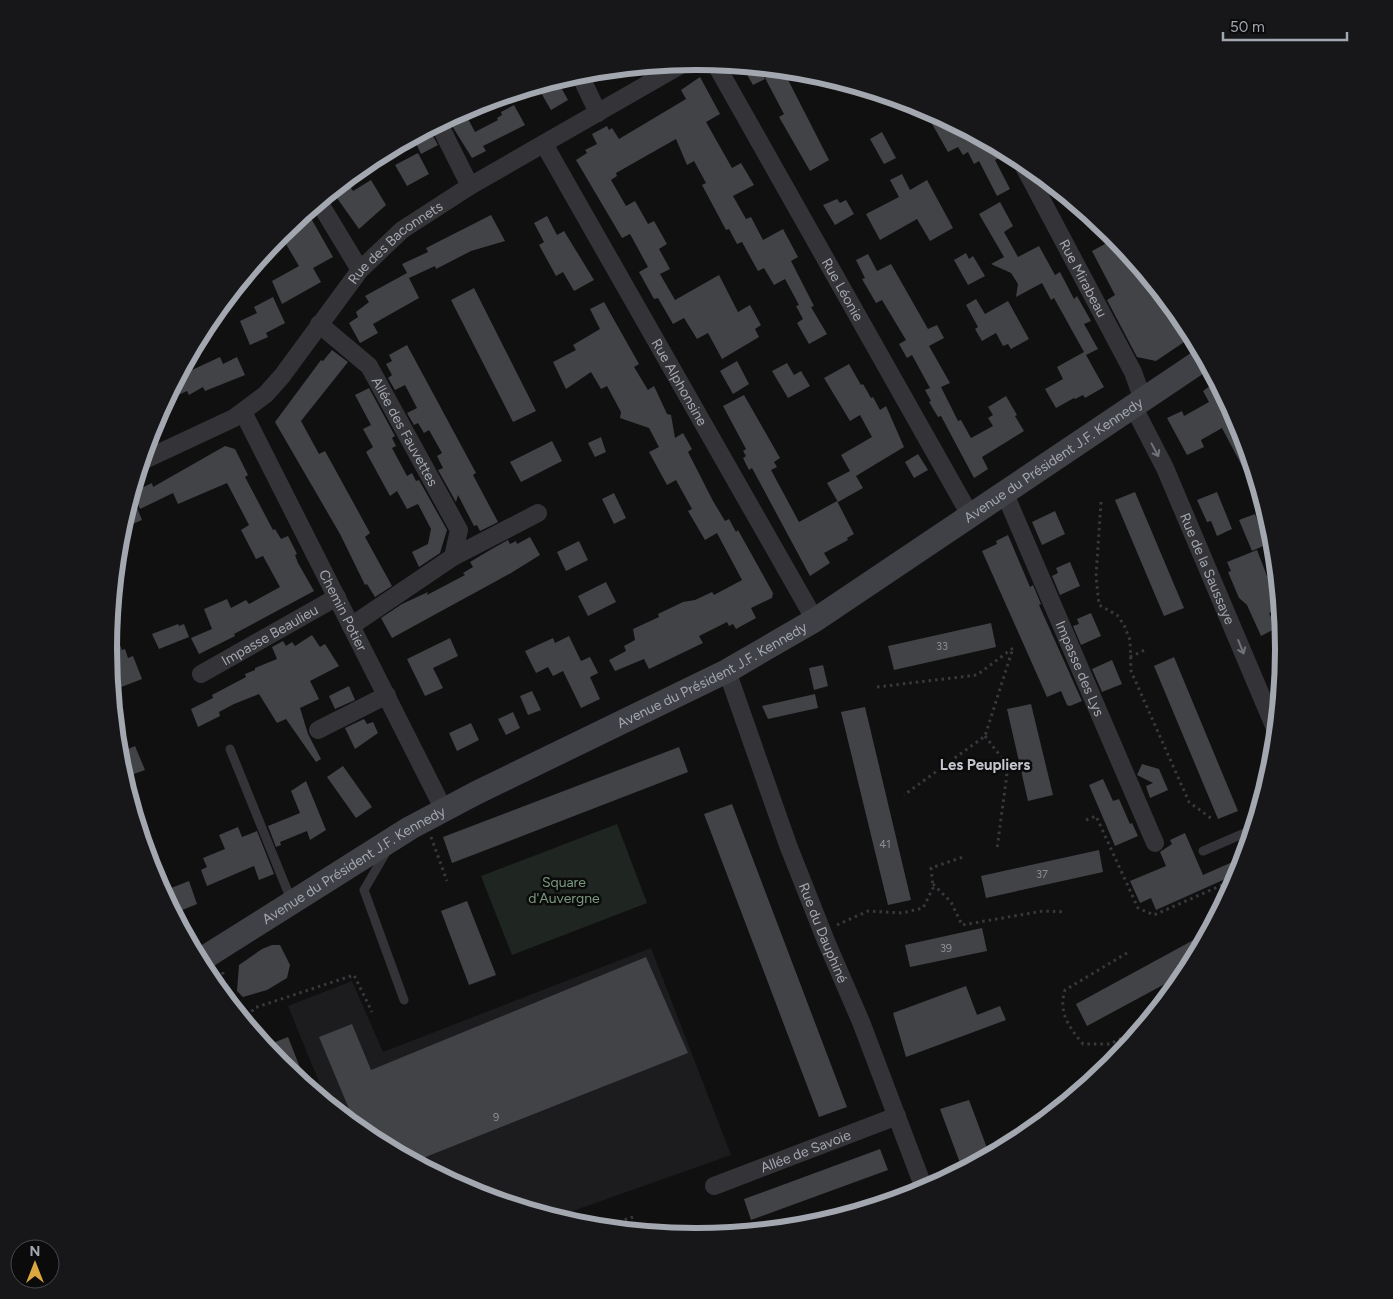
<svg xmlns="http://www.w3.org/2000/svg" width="1393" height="1299" viewBox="0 0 1393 1299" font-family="Figtree,sans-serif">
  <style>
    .built { fill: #1c1c1e }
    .green { fill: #1f2520 }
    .building { fill: #424346 }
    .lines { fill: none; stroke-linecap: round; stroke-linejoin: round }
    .path { stroke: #38393d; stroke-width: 3; stroke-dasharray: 2.5 4; stroke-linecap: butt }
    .lane { stroke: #343438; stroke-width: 9 }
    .street { stroke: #343438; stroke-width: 18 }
    .secondary { stroke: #404146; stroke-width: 24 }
    .oneway { stroke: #71737a }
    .labels { text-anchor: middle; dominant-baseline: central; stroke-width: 5; stroke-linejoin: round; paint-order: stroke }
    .number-label { font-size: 11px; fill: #8b8e96 }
    .street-label { font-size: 14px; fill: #a3a7b0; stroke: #0b0b0c }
    .park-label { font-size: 14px; fill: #7c9a7e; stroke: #0b0b0c }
    .neighbourhood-label { font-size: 15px; font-weight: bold; fill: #c3c6cd; stroke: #0b0b0c }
    .rim { fill: none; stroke: #a3a7b0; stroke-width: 6 }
  </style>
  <rect width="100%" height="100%" fill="#101011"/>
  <path class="built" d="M 651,948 L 731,1155 L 553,1218 L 471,1193 L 369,1138 L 328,1104 L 288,1006 L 352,981 L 383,1052 Z"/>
  <path class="green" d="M 617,824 L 647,903 L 512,955 L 481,876 Z"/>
  <path class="building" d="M 742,66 L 759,67 L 765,79 L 753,85 Z
    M 783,70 L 829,160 L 810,171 L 779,117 L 784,114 L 765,78 Z
    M 700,77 L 720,114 L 706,122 L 732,168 L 741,163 L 754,185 L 733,196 L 746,219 L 751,217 L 763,240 L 783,229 L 798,257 L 791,261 L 814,306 L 811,307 L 827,334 L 809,344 L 797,323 L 803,319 L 796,306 L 799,305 L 785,279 L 774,285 L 764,268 L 758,271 L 742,242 L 737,244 L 729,229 L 726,230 L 702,185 L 706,183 L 694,161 L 687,165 L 676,139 L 616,173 L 617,176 L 611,180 L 626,206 L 635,201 L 648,224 L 654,221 L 667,244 L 659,249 L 670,269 L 660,274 L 675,300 L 719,275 L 738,312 L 750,305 L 761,325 L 755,329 L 759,337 L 722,359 L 708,333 L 697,339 L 684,318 L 673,324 L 658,298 L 654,299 L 639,272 L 648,267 L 630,234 L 622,238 L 576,160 L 587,153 L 585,150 L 597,144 L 592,134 L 607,126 L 609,130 L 612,128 L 619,139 L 686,99 L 681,90 Z
    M 557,80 L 568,100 L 551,110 L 537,86 Z
    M 514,105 L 525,125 L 483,146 L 486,151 L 472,158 L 449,121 L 465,113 L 475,132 L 498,120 L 497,118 L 502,115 L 501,112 Z
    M 941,116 L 998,147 L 1003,156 L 995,160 L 1010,189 L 997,196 L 979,161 L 974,164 L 968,152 L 963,155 L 958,147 L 948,152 L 931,122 Z
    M 429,129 L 438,145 L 421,154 L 413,137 Z
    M 882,132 L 896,158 L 884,164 L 870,139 Z
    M 418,153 L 429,174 L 407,186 L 395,165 Z
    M 902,174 L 910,190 L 927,180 L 953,228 L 930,241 L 917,219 L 880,240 L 866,214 L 899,197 L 890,180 Z
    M 346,180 L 353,191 L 371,180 L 386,205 L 359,229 L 332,191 Z
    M 837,199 L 840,203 L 846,200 L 854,214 L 835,225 L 823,205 Z
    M 1000,202 L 1013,226 L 1004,232 L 1018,257 L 1039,246 L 1055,275 L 1060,272 L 1074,299 L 1077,296 L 1091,321 L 1084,324 L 1098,349 L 1086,355 L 1104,387 L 1085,398 L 1083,395 L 1075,399 L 1074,398 L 1056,408 L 1045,389 L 1063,379 L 1057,367 L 1084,352 L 1054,298 L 1051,300 L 1042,283 L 1016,297 L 1018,284 L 1011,273 L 991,264 L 1004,257 L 979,214 Z
    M 308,213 L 333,257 L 313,268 L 321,282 L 282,304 L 272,281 L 299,266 L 280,234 Z
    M 491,215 L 505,241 L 471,251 L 436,269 L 435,266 L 409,278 L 419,298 L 373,324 L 378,333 L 360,343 L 349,323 L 358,317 L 356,312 L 369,302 L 365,296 L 407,273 L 402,264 L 428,252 L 426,248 Z
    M 547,216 L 557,235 L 564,231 L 594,280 L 574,291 L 563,272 L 556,276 L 539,245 L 544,242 L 534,223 Z
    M 1116,238 L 1186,323 L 1193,336 L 1156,361 L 1137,357 L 1107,300 L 1115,295 L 1092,251 Z
    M 966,253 L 969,259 L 973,256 L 985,276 L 968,285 L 954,260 Z
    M 868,254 L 877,271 L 891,264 L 928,329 L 937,325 L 944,338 L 929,346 L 950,383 L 941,387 L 958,421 L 961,420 L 971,438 L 993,426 L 988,418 L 993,415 L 988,407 L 1006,396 L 1017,415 L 1015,416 L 1024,431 L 982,457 L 988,469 L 974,478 L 941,416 L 938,417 L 929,402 L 931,401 L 925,390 L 930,388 L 912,355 L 907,358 L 899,344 L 906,340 L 882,300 L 876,303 L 862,279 L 865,278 L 856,260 Z
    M 474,288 L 536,411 L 513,422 L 451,300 Z
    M 273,297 L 285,323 L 266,333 L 268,337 L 250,345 L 240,321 L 257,313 L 254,307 Z
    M 976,299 L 985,314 L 1008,301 L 1029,339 L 1011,349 L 1008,344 L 1003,346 L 996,333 L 982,341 L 975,329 L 978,327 L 966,305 Z
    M 604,302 L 639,364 L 634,367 L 648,390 L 654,386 L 667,414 L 671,415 L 675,438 L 683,433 L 692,449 L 688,452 L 713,501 L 725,521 L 729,519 L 736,532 L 738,530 L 773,593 L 772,598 L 751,608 L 756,618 L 736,629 L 733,624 L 729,626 L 727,622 L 699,636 L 703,643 L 649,669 L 644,659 L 615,671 L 609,660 L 626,651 L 624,646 L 635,640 L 633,629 L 659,617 L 658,614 L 683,602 L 695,600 L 712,592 L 714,595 L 742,580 L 717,533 L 705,540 L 688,511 L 692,509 L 676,480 L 667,485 L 649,452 L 659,447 L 649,428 L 620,418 L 621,412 L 607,386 L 601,389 L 591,372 L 566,389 L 553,362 L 576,350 L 573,345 L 600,329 L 590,309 Z
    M 407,345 L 476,473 L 473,475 L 498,522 L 480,531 L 477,525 L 474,526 L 458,495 L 456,502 L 438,470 L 443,468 L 437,456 L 442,453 L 429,430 L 424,433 L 418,423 L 414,425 L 407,413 L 417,408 L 405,385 L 395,390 L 388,378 L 392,375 L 386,364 L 392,361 L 389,355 Z
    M 332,350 L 348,362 L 301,421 L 319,454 L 325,451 L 370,533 L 365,537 L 392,586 L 375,597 L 367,584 L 365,585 L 340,534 L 275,422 L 321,360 L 323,361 Z
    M 220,357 L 223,364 L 237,357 L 245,375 L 205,391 L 203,387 L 189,395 L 187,391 L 165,401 L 179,376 Z
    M 737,361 L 749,384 L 733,394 L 720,371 Z
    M 787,363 L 794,375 L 801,371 L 810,386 L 788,398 L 772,371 Z
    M 849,364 L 861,385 L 863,384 L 871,398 L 873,397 L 880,410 L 886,406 L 904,447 L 856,476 L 863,488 L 838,502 L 827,483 L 850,471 L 841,455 L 872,437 L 860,415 L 850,421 L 824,378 Z
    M 1217,381 L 1240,425 L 1257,480 L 1251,483 L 1222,428 L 1201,440 L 1204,447 L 1187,455 L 1167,418 L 1182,411 L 1184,416 L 1209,402 L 1203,391 Z
    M 369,388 L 395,436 L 392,438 L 396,446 L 392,448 L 407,476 L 412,473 L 416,481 L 419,480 L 447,530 L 440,553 L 419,567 L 412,552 L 428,544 L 431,529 L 418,504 L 407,509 L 397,491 L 390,496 L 366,452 L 373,447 L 363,429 L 371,425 L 355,395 Z
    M 744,395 L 780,458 L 774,462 L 777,467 L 771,470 L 799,522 L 837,501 L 854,534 L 847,538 L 848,540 L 824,553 L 830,563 L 810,576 L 752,468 L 749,470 L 743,458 L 746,456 L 743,451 L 746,449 L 723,406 Z
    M 601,437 L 606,452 L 595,457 L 588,443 Z
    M 552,441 L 562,461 L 521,482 L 510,462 Z
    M 225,446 L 235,449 L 248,475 L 245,477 L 273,530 L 275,529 L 281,539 L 288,536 L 297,554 L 295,555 L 298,563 L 314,591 L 234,634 L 235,636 L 199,654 L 191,638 L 212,629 L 204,609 L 227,599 L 231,608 L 246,600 L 249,604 L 280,587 L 263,556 L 256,559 L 241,530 L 249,525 L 227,483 L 178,504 L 173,493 L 140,509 L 133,492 L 152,483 L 153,487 Z
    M 918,454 L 928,470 L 914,478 L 905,462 Z
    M 1135,492 L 1184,608 L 1164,616 L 1115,500 Z
    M 1217,492 L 1232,529 L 1217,536 L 1211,521 L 1207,522 L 1197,500 Z
    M 614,493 L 626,518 L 614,524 L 602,499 Z
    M 132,495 L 142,520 L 121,529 L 126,514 Z
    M 1055,511 L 1065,534 L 1042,545 L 1032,522 Z
    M 1255,514 L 1258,522 L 1265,519 L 1274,541 L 1252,551 L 1239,520 Z
    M 1008,535 L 1030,587 L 1033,585 L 1041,604 L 1039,605 L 1082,701 L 1070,706 L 1067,705 L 1061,691 L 1047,697 L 982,551 L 997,544 L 996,541 Z
    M 530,537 L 540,555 L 511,573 L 392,638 L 381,618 L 402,604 L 428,592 L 427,595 L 465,575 L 463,573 L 473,567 L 470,562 L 490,550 L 508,540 L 510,544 L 516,541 L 517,544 Z
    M 579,541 L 588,560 L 566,571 L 557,552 Z
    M 1257,550 L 1267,576 L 1270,575 L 1279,595 L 1281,608 L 1269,613 L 1276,628 L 1261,636 L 1247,605 L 1239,598 L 1228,572 L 1231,571 L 1227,562 Z
    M 1070,562 L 1080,586 L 1060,595 L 1052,576 L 1058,573 L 1056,568 Z
    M 606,582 L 616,602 L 588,616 L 578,596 Z
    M 1091,613 L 1101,636 L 1081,645 L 1073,626 L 1079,624 L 1077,619 Z
    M 111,621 L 122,650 L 125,649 L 128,658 L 133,656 L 142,679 L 116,689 L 111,675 L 108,649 Z
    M 991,623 L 996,647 L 894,670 L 888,646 Z
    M 178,624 L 179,626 L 184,624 L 189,637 L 159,649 L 152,634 Z
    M 312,635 L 320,647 L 325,644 L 339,666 L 310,681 L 319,699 L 300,708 L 308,734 L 321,759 L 316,762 L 286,719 L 277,723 L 259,694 L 234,704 L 219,712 L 220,716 L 198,727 L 191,709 L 213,698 L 212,695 L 246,677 L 245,674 L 255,670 L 255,668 L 277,659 L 272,647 L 283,641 L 286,646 L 292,642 L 295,646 Z
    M 569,636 L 581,661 L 590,657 L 598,673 L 590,677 L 600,699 L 581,708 L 563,671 L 553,676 L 548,667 L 536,673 L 525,651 L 553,638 L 555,643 Z
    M 450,638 L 458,656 L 433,668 L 443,688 L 425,696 L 407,659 Z
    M 1174,657 L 1238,811 L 1218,819 L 1154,666 Z
    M 1112,660 L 1122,684 L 1102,692 L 1092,669 Z
    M 823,665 L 828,686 L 814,690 L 809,668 Z
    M 349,686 L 355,700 L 335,709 L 329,696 Z
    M 532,691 L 541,710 L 528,715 L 520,696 Z
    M 815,694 L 818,708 L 768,719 L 762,706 Z
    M 1031,704 L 1053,795 L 1028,801 L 1007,709 Z
    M 865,707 L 911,900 L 888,905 L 841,712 Z
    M 513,712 L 520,728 L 506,735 L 498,719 Z
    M 364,719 L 367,724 L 373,722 L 378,733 L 355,749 L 345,728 Z
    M 471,723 L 479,740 L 457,751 L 449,733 Z
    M 135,746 L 145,770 L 128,776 L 119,753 Z
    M 679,747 L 688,772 L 452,863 L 443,837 Z
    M 1142,764 L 1159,769 L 1168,790 L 1150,798 L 1146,786 L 1153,783 L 1137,775 Z
    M 343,766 L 372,807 L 356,818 L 327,777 Z
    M 1103,779 L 1113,801 L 1119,799 L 1130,824 L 1132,823 L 1138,836 L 1115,846 L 1089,785 Z
    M 306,781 L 326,830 L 310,840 L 307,831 L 280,842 L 281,845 L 276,847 L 268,826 L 300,813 L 291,791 Z
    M 732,804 L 847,1107 L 819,1117 L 704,814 Z
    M 238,827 L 242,837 L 257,831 L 274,874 L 259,880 L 254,866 L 207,886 L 201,870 L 207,867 L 203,858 L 225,849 L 219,835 Z
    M 1185,833 L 1203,875 L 1246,856 L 1241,872 L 1156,910 L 1151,898 L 1140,903 L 1130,881 L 1166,866 L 1160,852 L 1172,844 L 1170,840 Z
    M 1099,850 L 1103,872 L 986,898 L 981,876 Z
    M 189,881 L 197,904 L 180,911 L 171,888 Z
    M 467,901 L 496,975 L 469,985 L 441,911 Z
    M 982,928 L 987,951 L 910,967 L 905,945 Z
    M 1210,931 L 1189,971 L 1087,1026 L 1076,1004 Z
    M 272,945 L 280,945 L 290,965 L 287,978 L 267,990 L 243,997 L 237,991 L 239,965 L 262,949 Z
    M 646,957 L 688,1053 L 413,1162 L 369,1138 L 357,1128 L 319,1037 L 352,1024 L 371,1070 Z
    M 966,986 L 977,1015 L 1000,1006 L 1006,1020 L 906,1057 L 893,1013 Z
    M 288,1037 L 308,1088 L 280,1065 L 265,1046 Z
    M 969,1100 L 990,1156 L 963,1171 L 940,1109 Z
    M 880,1149 L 888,1170 L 751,1220 L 744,1199 Z"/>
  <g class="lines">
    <path class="path" d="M 1101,502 L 1096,576 L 1099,605 L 1117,615 L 1124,625 L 1130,640 L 1131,671 L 1189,802 L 1212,819
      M 1130,657 L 1147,649
      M 877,687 L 977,675 L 1013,648 L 985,736 L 904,795
      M 985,736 L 1008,766 L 997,849
      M 1086,820 L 1096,816 L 1138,908 L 1154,915 L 1238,878
      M 431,837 L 447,881
      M 933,884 L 951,902 L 962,925 L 1043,911 L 1065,912
      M 837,925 L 868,911 L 902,913 L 923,908 L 933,888 L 931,868 L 963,857
      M 1127,953 L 1065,990 C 1058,1013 1069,1027 1083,1044 L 1110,1044 L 1145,1026
      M 222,994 L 223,969
      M 244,1021 L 246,1021 L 254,1008 L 354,975 L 372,1012
      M 600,1228 L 633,1217"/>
    <path class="lane" d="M 230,749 L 292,902
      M 1203,851 L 1254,829
      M 385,854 L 364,890 L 404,1000"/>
    <g class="street">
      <path id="s1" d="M 715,63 L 970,515"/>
      <path d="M 579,73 L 598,113"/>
      <path d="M 439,124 L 470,186"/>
      <path id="s2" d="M 544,144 L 815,620"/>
      <path id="s3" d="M 1020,159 L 1133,372 L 1143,400"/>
      <path d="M 319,202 L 360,270"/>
      <path id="s4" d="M 319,324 L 369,366 L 459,530 L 453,557 L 351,626"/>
      <path id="s5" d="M 1133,406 L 1165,468 L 1277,733"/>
      <path id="s6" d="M 243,412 L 444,810"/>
      <path id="s7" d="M 142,461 L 234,418 L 266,394 L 282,376 L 360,270 L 402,230 L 470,186 L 686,62"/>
      <path id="s8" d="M 1005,494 L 1155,843"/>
      <path d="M 453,557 L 538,513"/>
      <path id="s9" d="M 727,671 L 788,845 L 826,941 L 861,1022 L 925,1191"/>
      <path id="s10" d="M 201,674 L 337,597"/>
      <path d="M 318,730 L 387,695"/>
      <path id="s11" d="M 714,1186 L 897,1116"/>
    </g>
    <path class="secondary" id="s12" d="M 199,961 L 410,828 L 476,793 L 727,671 L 815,620 L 1205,358"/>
  </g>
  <defs><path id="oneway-shaft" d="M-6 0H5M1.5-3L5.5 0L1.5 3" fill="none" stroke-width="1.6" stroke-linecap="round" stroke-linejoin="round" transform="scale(1.25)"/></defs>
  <g class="oneway">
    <use href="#oneway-shaft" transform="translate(1155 450) rotate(62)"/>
    <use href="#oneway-shaft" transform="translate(1241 647) rotate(68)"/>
  </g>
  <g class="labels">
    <g class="number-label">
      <text x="942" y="646">33</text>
      <text x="885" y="844">41</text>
      <text x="1042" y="874">37</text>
      <text x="946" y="948">39</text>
      <text x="496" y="1117">9</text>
    </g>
    <g class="street-label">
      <text stroke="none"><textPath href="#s7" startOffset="342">Rue des Baconnets</textPath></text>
      <text stroke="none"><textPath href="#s3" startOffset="135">Rue Mirabeau</textPath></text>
      <text stroke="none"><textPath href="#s1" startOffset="260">Rue Léonie</textPath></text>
      <text stroke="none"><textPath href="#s2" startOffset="274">Rue Alphonsine</textPath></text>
      <text stroke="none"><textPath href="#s4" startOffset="140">Allée des Fauvettes</textPath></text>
      <text stroke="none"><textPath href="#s12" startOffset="992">Avenue du Président J.F. Kennedy</textPath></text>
      <text stroke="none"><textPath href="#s5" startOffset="179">Rue de la Saussaye</textPath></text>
      <text stroke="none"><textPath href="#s6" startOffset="222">Chemin Potier</textPath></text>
      <text stroke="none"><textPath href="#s10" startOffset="79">Impasse Beaulieu</textPath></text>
      <text stroke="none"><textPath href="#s8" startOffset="190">Impasse des Lys</textPath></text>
      <text stroke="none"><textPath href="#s12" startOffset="588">Avenue du Président J.F. Kennedy</textPath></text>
      <text stroke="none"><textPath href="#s12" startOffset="182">Avenue du Président J.F. Kennedy</textPath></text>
      <text stroke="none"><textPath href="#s9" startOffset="279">Rue du Dauphiné</textPath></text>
      <text stroke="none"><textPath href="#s11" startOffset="98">Allée de Savoie</textPath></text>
    </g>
    <g class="park-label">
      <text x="564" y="882">Square<tspan x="564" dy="16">d'Auvergne</tspan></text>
    </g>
    <g class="neighbourhood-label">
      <text x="985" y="765">Les Peupliers</text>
    </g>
  </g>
  <path d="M0 0H1393V1299H0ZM117 649a579 579 0 1 1 1158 0a579 579 0 1 1-1158 0Z" fill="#171719" fill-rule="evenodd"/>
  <path class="rim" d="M117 649a579 579 0 1 1 1158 0a579 579 0 1 1-1158 0Z"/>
  <g transform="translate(35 1264)"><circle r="24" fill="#0b0b0c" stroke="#48494e"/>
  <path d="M0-4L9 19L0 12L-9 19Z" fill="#dba73e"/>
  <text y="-8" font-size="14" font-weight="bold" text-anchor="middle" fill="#a3a7b0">N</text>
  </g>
  <path d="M1223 32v8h124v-8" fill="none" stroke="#a3a7b0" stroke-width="2.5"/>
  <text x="1230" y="32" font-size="15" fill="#a3a7b0" stroke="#0b0b0c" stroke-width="4" paint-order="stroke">50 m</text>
</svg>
